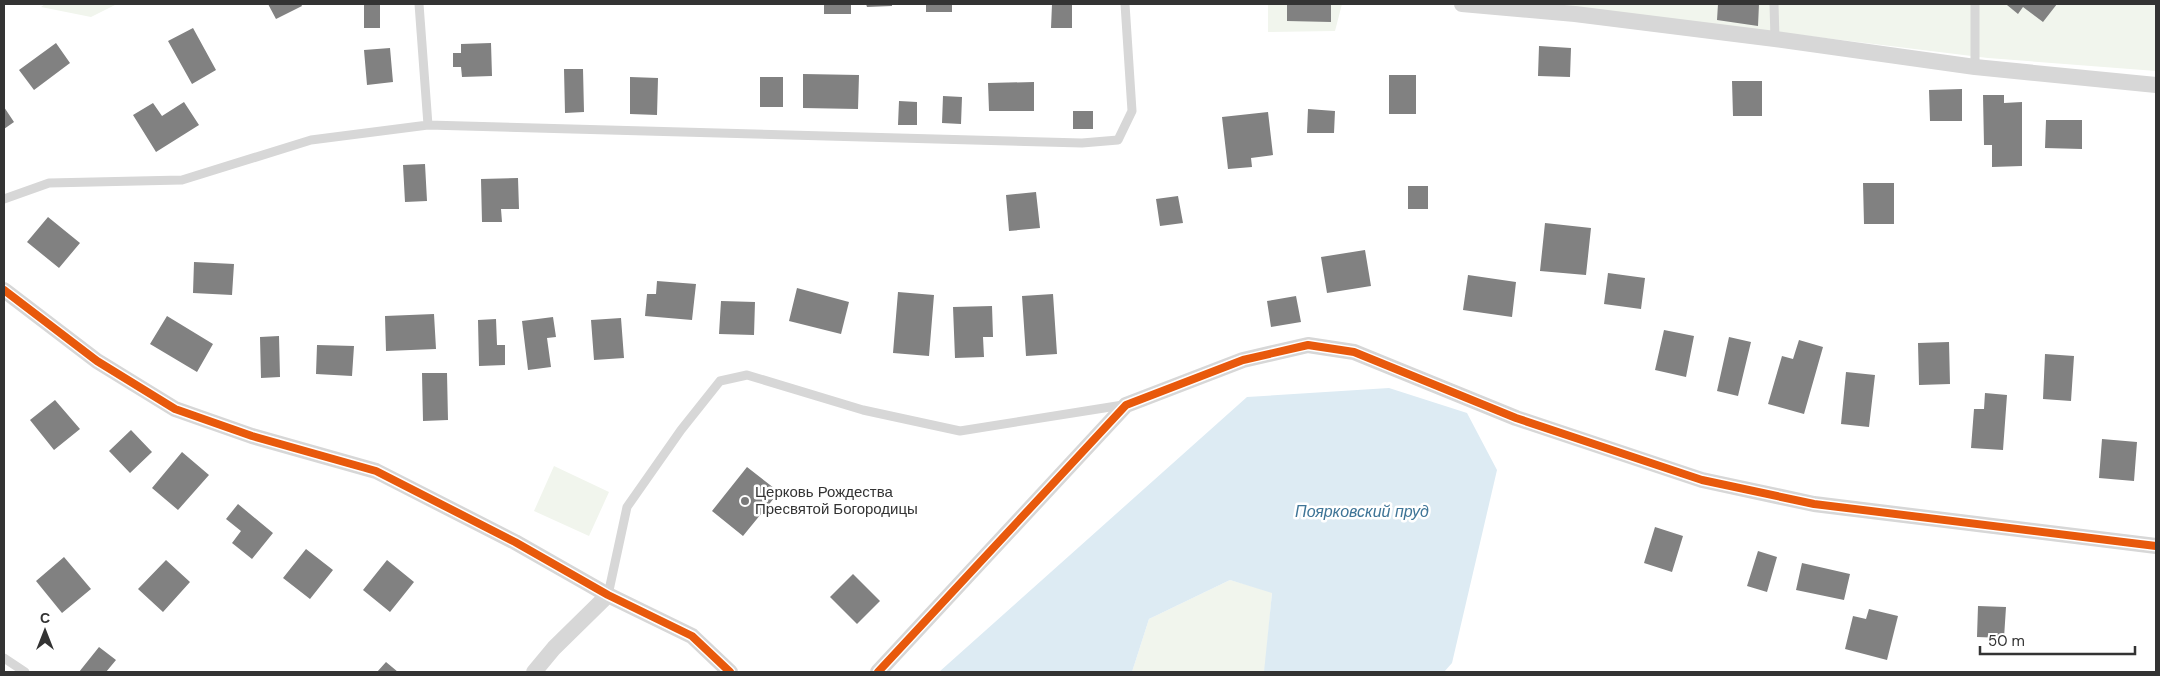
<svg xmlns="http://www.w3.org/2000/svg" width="2160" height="676" viewBox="0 0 2160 676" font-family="'DM Sans',sans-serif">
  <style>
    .green { fill: #f1f5ed }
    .water { fill: #ddebf3 }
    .building { fill: #818181 }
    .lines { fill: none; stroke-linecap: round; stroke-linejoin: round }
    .service { stroke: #d7d7d7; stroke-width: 9 }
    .minor { stroke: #d7d7d7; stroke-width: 16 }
    .cycleway-casing { stroke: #fff; stroke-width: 11 }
    .cycleway { stroke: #e8590c; stroke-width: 8 }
    .poi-dot { fill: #7a7a7a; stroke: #fff; stroke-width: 2 }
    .labels { text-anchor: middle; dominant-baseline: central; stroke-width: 5; stroke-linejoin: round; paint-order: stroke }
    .poi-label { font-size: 15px; fill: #333; stroke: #fff; text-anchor: start }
    .water-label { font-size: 16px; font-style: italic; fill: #3f7597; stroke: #fff }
  </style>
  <rect width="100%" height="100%" fill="#fff"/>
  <path class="green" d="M 45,4 L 117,4 L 91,17 L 41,7 Z
    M 1268,4 L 1342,4 L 1335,31 L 1268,32 Z
    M 1548,4 L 2156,4 L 2156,71 L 1988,58 Z
    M 554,466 L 609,492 L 589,536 L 534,511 Z
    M 1230,580 L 1272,592 L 1265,671 L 1132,672 L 1149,619 Z"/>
  <path class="water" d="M 1389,388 L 1467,413 L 1497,470 L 1452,663 L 1444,672 L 1264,672 L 1272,593 L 1230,580 L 1149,619 L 1132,672 L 939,672 L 1247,397 Z"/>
  <path class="building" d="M 268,4 L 301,4 L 302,6 L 276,19 Z
    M 364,4 L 380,4 L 380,28 L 364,28 Z
    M 824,4 L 851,4 L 851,14 L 824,14 Z
    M 866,4 L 892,4 L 892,6 L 867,7 Z
    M 926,4 L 952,4 L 952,12 L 926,12 Z
    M 1052,4 L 1072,4 L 1072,28 L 1051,28 Z
    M 1287,4 L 1331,4 L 1331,22 L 1287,21 Z
    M 1718,4 L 1759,4 L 1758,26 L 1717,20 Z
    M 2008,4 L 2057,4 L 2043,22 L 2023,7 L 2018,14 L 2007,5 Z
    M 193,28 L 216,70 L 192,84 L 168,41 Z
    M 56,43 L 70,63 L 34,90 L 19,70 Z
    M 491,43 L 492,76 L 462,77 L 461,67 L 453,67 L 453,53 L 461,53 L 461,44 Z
    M 1539,46 L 1571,48 L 1570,77 L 1538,76 Z
    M 390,48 L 393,82 L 367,85 L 364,50 Z
    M 564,69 L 583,69 L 584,112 L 565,113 Z
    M 803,74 L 859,75 L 858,109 L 803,108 Z
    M 1389,75 L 1416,75 L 1416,114 L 1389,114 Z
    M 630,77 L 658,78 L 657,115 L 630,114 Z
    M 760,77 L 783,77 L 783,107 L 760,107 Z
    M 1732,81 L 1762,81 L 1762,116 L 1733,116 Z
    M 1034,82 L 1034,111 L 989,111 L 988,83 Z
    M 1962,89 L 1962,121 L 1930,121 L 1929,90 Z
    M 1983,95 L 2004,95 L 2004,103 L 2022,102 L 2022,166 L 1992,167 L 1992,145 L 1984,145 Z
    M 943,96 L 962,97 L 961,124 L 942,123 Z
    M 899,101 L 917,102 L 917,125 L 898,125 Z
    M 184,102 L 199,125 L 156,152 L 133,115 L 153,103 L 162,116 Z
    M 4,107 L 14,122 L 4,129 Z
    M 1308,109 L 1335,111 L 1334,133 L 1307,133 Z
    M 1073,111 L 1093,111 L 1093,129 L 1073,129 Z
    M 1268,112 L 1273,155 L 1251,158 L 1252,167 L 1228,169 L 1222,117 Z
    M 2046,120 L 2082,120 L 2082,149 L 2045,148 Z
    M 425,164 L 427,201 L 405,202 L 403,165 Z
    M 518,178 L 519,209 L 501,209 L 502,222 L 482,222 L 481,179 Z
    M 1863,183 L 1894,183 L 1894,224 L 1864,224 Z
    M 1408,186 L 1428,186 L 1428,209 L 1408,209 Z
    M 1036,192 L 1040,228 L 1009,231 L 1006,195 Z
    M 1178,196 L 1183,223 L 1160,226 L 1156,199 Z
    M 48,217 L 80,243 L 59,268 L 27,242 Z
    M 1545,223 L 1591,228 L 1586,275 L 1540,271 Z
    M 1365,250 L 1371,286 L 1327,293 L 1321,257 Z
    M 194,262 L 234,264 L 232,295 L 193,293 Z
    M 1608,273 L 1645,278 L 1641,309 L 1604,304 Z
    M 1468,275 L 1516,282 L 1512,317 L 1463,310 Z
    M 657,281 L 696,284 L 692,320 L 645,316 L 647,294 L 656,294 Z
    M 797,288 L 849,302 L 841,334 L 789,321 Z
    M 898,292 L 934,295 L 929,356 L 893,353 Z
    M 1053,294 L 1057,354 L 1026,356 L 1022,296 Z
    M 1296,296 L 1301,322 L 1271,327 L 1267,301 Z
    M 721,301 L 755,302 L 754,335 L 719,334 Z
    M 992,306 L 993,337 L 983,337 L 984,357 L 955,358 L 953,307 Z
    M 434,314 L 436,349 L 386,351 L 385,316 Z
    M 167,316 L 213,344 L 197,372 L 150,344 Z
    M 553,317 L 556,337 L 547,338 L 551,367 L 528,370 L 522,321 Z
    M 621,318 L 624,358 L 594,360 L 591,320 Z
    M 496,319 L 497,345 L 505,345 L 505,365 L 479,366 L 478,320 Z
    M 1664,330 L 1694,336 L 1686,377 L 1655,370 Z
    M 279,336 L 280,377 L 261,378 L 260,337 Z
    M 1729,337 L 1751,342 L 1738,396 L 1717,391 Z
    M 1799,340 L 1823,347 L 1804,414 L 1768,404 L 1782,356 L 1793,359 Z
    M 1949,342 L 1950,384 L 1919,385 L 1918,343 Z
    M 317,345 L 354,346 L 352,376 L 316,374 Z
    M 2045,354 L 2074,356 L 2071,401 L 2043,399 Z
    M 1846,372 L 1875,375 L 1869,427 L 1841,424 Z
    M 422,373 L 447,373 L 448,420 L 423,421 Z
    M 1985,393 L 2007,395 L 2003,450 L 1971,448 L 1974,409 L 1984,409 Z
    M 55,400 L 80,429 L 54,450 L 30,420 Z
    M 131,430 L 152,452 L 130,473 L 109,451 Z
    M 2102,439 L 2137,442 L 2134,481 L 2099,478 Z
    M 182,452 L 209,475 L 178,510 L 152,488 Z
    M 747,467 L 779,492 L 743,536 L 712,511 Z
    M 238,504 L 273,533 L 252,559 L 232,543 L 241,531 L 226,519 Z
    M 1655,527 L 1683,536 L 1672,572 L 1644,563 Z
    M 306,549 L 333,570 L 310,599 L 283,578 Z
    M 1758,551 L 1777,557 L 1767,592 L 1747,586 Z
    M 64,557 L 91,589 L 62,613 L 36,581 Z
    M 166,560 L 190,582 L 163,612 L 138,589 Z
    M 387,560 L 414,582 L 390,612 L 363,590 Z
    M 1802,563 L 1850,574 L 1844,600 L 1796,590 Z
    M 853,574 L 880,601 L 857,624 L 830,597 Z
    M 1978,606 L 2006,607 L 2004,638 L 1977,637 Z
    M 1869,609 L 1898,616 L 1887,660 L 1845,649 L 1853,616 L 1866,619 Z
    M 99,647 L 116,660 L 106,672 L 79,672 Z
    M 386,662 L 398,672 L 377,672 Z"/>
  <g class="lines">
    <path class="service" d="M 419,4 L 428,125
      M 1774,4 L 1775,39
      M 1975,4 L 1975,67
      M 4,199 L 49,183 L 182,180 L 311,140 L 428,125 L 1082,143 L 1118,140 L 1132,111 L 1125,4
      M 608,595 L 627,507 L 681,430 L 720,381 L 747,375 L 863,410 L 960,431 L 1123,405
      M 4,658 L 25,672"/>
    <path class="minor" d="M 1462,4 L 1575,14 L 1775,39 L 1975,67 L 2156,85
      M 4,290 L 97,361 L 175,409 L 252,436 L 376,471 L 515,542 L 608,595 L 692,636 L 730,672
      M 534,672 L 554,648 L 608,595
      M 878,672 L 1126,405 L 1243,360 L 1308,345 L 1354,352 L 1516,418 L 1702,480 L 1814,504 L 2156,546"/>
    <defs>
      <path id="cycleway" d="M 4,290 L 97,361 L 175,409 L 252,436 L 376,471 L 515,542 L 608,595 L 692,636 L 730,672
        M 878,672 L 1126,405 L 1243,360 L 1308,345 L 1354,352 L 1516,418 L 1702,480 L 1814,504 L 2156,546"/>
    </defs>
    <use href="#cycleway" class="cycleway-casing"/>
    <use href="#cycleway" class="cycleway"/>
  </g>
  <circle class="poi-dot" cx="745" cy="501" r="5"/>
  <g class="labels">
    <g class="poi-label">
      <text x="755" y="492">Церковь Рождества<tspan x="755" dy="17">Пресвятой Богородицы</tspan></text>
    </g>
    <g class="water-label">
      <text x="1362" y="511">Поярковский пруд</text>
    </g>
  </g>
  <rect width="2160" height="676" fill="none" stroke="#333333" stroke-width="10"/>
  <g transform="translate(45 631)" stroke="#ffffff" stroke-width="4" paint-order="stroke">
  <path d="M0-4L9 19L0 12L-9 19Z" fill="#333333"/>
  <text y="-8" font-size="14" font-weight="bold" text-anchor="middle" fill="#333333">С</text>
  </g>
  <path d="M1980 646v8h155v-8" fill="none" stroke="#333333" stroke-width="2.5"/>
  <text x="1988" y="646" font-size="15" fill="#333333" stroke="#ffffff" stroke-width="4" paint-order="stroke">50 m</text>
</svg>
